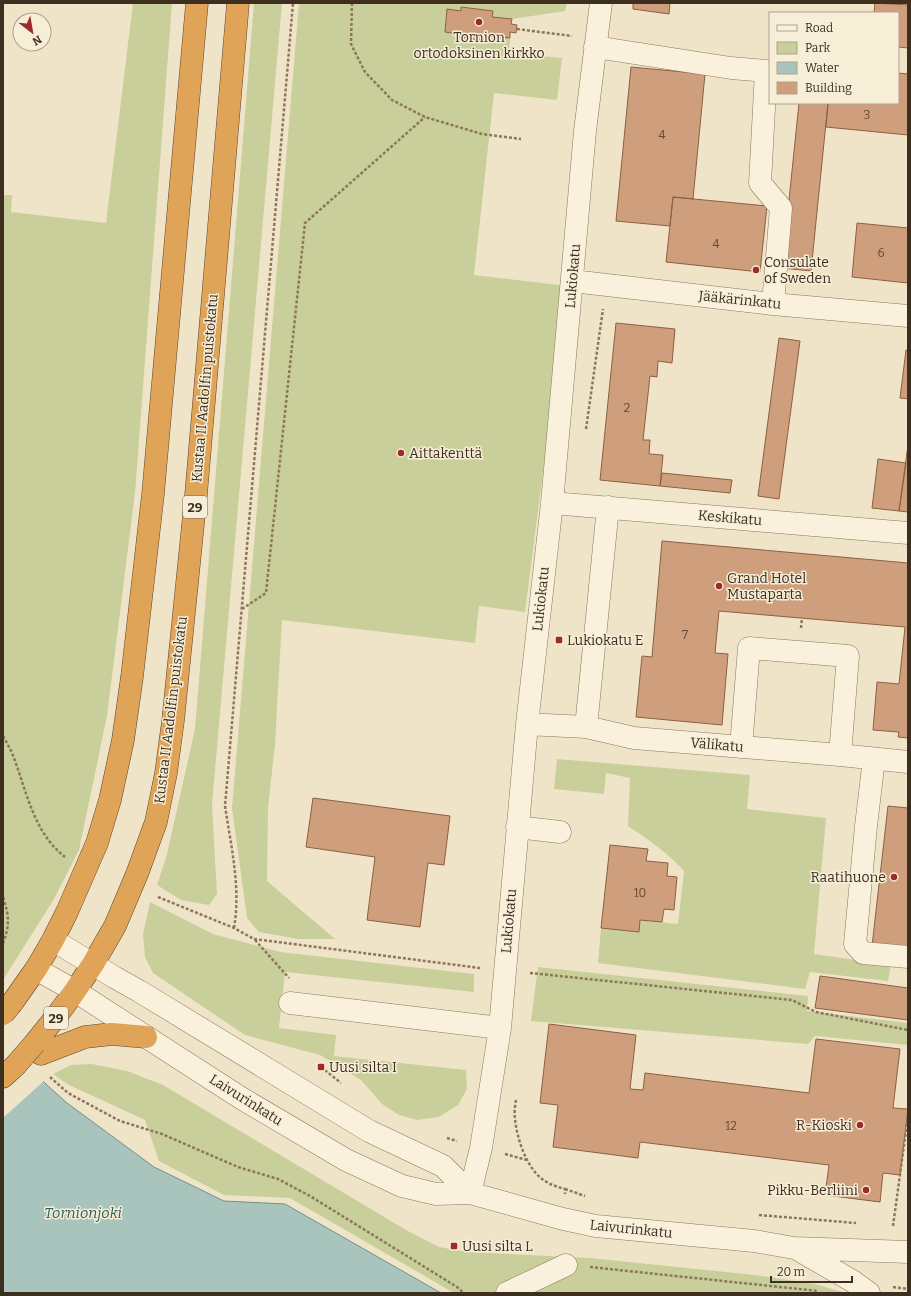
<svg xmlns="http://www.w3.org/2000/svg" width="911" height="1296" viewBox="0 0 911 1296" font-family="Bitter,serif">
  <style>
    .green { fill: #c9cf9b }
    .water { fill: #a9c4bc; stroke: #6f938a }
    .pier { fill: #f0e4c8 }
    .building { fill: #cf9f7d; stroke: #8d5f41 }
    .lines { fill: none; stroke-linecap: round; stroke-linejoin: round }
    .minor-casing { stroke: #8d765c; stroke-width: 23 }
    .highway-casing { stroke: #5b4430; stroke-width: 23 }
    .path { stroke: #8d765c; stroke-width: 2.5; stroke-dasharray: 3 2; stroke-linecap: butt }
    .minor { stroke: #faf1dc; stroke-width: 22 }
    .highway { stroke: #e0a458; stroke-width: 22 }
    .highway-bridge-casing { stroke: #5b4430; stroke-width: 23; stroke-linecap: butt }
    .highway-bridge { stroke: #e0a458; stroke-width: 22 }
    .poi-dot { fill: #9e2a2b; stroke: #f7eed8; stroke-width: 1.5 }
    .labels { text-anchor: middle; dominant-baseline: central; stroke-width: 3; stroke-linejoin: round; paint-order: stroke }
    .number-label { font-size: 12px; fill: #624a37 }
    .shield { fill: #f7eed8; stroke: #756857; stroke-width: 1 }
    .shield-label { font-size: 13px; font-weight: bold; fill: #3d2e20 }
    .poi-label { font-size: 14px; fill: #3d2e20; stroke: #f7eed8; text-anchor: start }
    .street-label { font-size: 14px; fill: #3d2e20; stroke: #f7eed8 }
    .water-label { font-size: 15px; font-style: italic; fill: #2f5d5a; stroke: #f7eed8 }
  </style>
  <rect width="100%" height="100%" fill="#f0e4c8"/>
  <path class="green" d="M 133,3 L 172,3 L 135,493 L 107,716 L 79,850 L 54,899 L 3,980 L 3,195 L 12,195 L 11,212 L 106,223 Z
    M 254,3 L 282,3 L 212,805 L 217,894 L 209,905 L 181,900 L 157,885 L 167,854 L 195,729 Z
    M 299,3 L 567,3 L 565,11 L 512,19 L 492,17 L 493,11 L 461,7 L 461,11 L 448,9 L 445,32 L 458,34 L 458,37 L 489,41 L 490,36 L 510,38 L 509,53 L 562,58 L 557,100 L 494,93 L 474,275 L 567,286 L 525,612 L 479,606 L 475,643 L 282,620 L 275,744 L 268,809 L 267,881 L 335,939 L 298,939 L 259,932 L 247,918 L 232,808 Z
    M 557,759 L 750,775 L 747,809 L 826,818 L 814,954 L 891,965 L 888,981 L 810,972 L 805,989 L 598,963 L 601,928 L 639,932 L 640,920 L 678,924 L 684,871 C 668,853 648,839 628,826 L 630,778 L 606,773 L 604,794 L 554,789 Z
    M 150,902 L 213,934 L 280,952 L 474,974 L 474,992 L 285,972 L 279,1028 L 336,1035 L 334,1056 L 466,1070 L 467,1089 L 458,1105 L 439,1117 L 417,1120 L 399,1115 L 382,1104 L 361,1080 L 320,1055 L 245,1035 L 153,973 L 145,957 L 143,934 Z
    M 538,967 L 808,996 L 807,1011 L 908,1023 L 908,1045 L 815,1036 L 808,1044 L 531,1021 Z
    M 92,1064 L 127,1071 L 163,1085 L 406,1230 L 439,1247 L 467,1252 L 590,1258 L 755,1275 L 815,1284 L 845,1293 L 454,1293 L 290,1198 L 224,1195 L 159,1161 L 145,1120 L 67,1084 L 53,1074 L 71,1065 Z"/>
  <path class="water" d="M 3,1026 L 28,1066 L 47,1085 L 67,1103 L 154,1167 L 224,1201 L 285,1204 L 441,1293 L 3,1293 Z"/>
  <path class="pier" d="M 3,1024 L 29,1065 L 45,1080 L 3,1118 Z"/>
  <path class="building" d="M 633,3 L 670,3 L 669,14 L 633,9 Z
    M 875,3 L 908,5 L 908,48 L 898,47 L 898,13 L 874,13 Z
    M 461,7 L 493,11 L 492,17 L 512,19 L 511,24 L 517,25 L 516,33 L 510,32 L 510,38 L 490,36 L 489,41 L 458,37 L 458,34 L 445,32 L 447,9 L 461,11 Z
    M 631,67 L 705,74 L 693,199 L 673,197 L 670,226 L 616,221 Z
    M 898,73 L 908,74 L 908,135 L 826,127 L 828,103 L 898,103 Z
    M 799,103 L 828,103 L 811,271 L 782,268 Z
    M 673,197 L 767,206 L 760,272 L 666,262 Z
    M 857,223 L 908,228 L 908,283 L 852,277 Z
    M 616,323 L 675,329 L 672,363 L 658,361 L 657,377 L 650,376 L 643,440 L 650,440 L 649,454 L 663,455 L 660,486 L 600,480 Z
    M 779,338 L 800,341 L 779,499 L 758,496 Z
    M 906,350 L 908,350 L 908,399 L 900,398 Z
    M 908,445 L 908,512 L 899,511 Z
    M 878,459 L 906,463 L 899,511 L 872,508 Z
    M 662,473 L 732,480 L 730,493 L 660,486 Z
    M 662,541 L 908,563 L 908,738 L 898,737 L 899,732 L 873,730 L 877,682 L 899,684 L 905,627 L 719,611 L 715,653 L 728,654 L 722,725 L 636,717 L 642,656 L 652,657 Z
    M 313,798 L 450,816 L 444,865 L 428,863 L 420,927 L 367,920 L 375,857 L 306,847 Z
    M 888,806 L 908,808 L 908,950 L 872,946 Z
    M 610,845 L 648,849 L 646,861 L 668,863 L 667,876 L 677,877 L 674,910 L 664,909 L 662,922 L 640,920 L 639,932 L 601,928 Z
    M 820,976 L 908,988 L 908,1020 L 815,1008 Z
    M 549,1024 L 636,1035 L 630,1089 L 643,1090 L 645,1073 L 809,1093 L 816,1039 L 900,1049 L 893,1108 L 908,1109 L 900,1175 L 883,1173 L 880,1202 L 825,1195 L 829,1165 L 640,1142 L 638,1158 L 553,1147 L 558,1105 L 540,1103 Z"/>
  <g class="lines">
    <defs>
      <path id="minor" d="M 595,47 L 731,68 L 766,71 L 760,183 L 781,208 L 773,304
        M 572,281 L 773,304 L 908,316
        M 552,503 L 908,533
        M 527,724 L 586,727 L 634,738 L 840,755 L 908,762
        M 586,727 L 608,507
        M 741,747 L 749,648 L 848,656 L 840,755
        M 874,759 L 866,826 L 855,944 L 863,953 L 908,957
        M 517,827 L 560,832
        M 53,940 L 114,977 L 139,991 L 369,1131 L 443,1166 L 470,1193
        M 36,969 L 75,991 L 241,1098 L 346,1160 L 402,1186 L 436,1194 L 470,1193 L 563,1219 L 596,1226 L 754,1241 L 794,1248 L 908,1252
        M 290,1003 L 500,1028
        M 470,1193 L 481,1148 L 500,1028 L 527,724 L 552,503 L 585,131 L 601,3
        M 797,1249 L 854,1282 L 869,1293
        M 507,1293 L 566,1265"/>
      <path id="highway" d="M 12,1003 L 36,969 L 53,940 L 67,912 L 97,843 L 110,800 L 123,740 L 132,677 L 153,494 L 197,3
        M 35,1043 L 55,1018 L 75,991 L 93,964 L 115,926 L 137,874 L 156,822 L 166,773 L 173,721 L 196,495 L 238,3
        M 41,1054 L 85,1037 L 112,1034 L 146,1037
        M 3,1077 L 15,1066"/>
    </defs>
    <use href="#minor" class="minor-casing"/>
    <use href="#highway" class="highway-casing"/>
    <path class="path" d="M 352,3 L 351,44 L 365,72 L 392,100 L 425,117 L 482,134 L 521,139
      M 517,29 L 572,36
      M 586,429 L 603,309
      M 242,609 L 266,593 L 305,223 L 425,117
      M 801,628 L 802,618
      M 3,736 C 7,743 11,750 14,758 C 27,793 34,833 65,857
      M 3,897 C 9,915 10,925 3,943
      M 158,897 L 234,928 L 254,939 L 480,968
      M 234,928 C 241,888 231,846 225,806 L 293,3
      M 255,940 L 289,978
      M 530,973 L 792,1000 L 816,1012 L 908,1030
      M 321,1067 L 341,1083
      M 50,1077 L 68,1093 L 120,1121 L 162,1134 L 238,1167 L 278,1179 L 310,1196 L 457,1287 L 464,1293
      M 516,1100 C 515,1106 514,1113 515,1119 C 517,1139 527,1170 545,1181 C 551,1185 558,1187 565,1189 L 565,1194
      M 447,1138 L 457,1141
      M 505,1154 L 527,1160
      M 565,1189 L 585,1196
      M 759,1215 L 856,1223
      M 893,1226 L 908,1116
      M 590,1267 L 818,1291
      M 893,1287 L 908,1289"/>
    <use href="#minor" class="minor"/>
    <use href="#highway" class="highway"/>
    <defs>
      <path id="highway-bridge" d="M 3,1014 L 12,1003
        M 15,1066 L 35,1043"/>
    </defs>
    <use href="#highway-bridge" class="highway-bridge-casing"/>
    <use href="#highway-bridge" class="highway-bridge"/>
  </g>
  <g class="poi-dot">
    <circle cx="479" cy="22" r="4"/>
    <circle cx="756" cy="270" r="4"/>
    <circle cx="401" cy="453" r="4"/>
    <circle cx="719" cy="586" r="4"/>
    <rect x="555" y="636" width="8" height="8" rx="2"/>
    <circle cx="894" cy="877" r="4"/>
    <rect x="317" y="1063" width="8" height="8" rx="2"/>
    <circle cx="860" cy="1125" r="4"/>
    <circle cx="866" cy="1190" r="4"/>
    <rect x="450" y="1242" width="8" height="8" rx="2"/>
  </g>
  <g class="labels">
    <g class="number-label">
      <text x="867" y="115">3</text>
      <text x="662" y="135">4</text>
      <text x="716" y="244">4</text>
      <text x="881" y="253">6</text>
      <text x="627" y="408">2</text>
      <text x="685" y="635">7</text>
      <text x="640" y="893">10</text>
      <text x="731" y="1126">12</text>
    </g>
    <g class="shield">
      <rect x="183" y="496" width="24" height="22" rx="3"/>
      <rect x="44" y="1007" width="24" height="22" rx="3"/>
    </g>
    <g class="shield-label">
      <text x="195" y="507">29</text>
      <text x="56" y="1018">29</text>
    </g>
    <g class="poi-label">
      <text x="479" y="37" text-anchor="middle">Tornion<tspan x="479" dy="16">ortodoksinen kirkko</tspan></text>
      <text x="764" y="262">Consulate<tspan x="764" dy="16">of Sweden</tspan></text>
      <text x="409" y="453">Aittakenttä</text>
      <text x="727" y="578">Grand Hotel<tspan x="727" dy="16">Mustaparta</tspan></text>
      <text x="567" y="640">Lukiokatu E</text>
      <text x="886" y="877" text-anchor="end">Raatihuone</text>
      <text x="329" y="1067">Uusi silta I</text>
      <text x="852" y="1125" text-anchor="end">R-Kioski</text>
      <text x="858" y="1190" text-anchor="end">Pikku-Berliini</text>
      <text x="462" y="1246">Uusi silta L</text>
    </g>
    <g class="street-label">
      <text transform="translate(573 276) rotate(-85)">Lukiokatu</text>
      <text transform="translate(740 300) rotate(6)">Jääkärinkatu</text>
      <text transform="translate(205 388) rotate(-85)">Kustaa II Aadolfin puistokatu</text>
      <text transform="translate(730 518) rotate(5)">Keskikatu</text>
      <text transform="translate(541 599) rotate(-84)">Lukiokatu</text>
      <text transform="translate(171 710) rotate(-83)">Kustaa II Aadolfin puistokatu</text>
      <text transform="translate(717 745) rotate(5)">Välikatu</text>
      <text transform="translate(509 921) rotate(-85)">Lukiokatu</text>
      <text transform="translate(246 1100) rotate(32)">Laivurinkatu</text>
      <text transform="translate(631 1229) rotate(6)">Laivurinkatu</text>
    </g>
    <g class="water-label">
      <text x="83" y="1213">Tornionjoki</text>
    </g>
  </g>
  <rect width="911" height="1296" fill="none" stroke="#3d2e20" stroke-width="8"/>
  <rect x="769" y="12" width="130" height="92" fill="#f7eed8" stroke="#ada18e"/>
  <rect x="777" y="25" width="20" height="6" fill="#faf1dc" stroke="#ada18e"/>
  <text x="805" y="32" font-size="12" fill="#3d2e20">Road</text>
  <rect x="777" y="42" width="20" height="12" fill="#c9cf9b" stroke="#ada18e"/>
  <text x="805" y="52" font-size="12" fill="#3d2e20">Park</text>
  <rect x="777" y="62" width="20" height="12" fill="#a9c4bc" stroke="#ada18e"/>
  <text x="805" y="72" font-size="12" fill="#3d2e20">Water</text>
  <rect x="777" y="82" width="20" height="12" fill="#cf9f7d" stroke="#ada18e"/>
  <text x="805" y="92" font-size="12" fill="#3d2e20">Building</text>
  <g transform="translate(32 32) rotate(149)"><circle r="19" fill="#f7eed8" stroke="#ada18e"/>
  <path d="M0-3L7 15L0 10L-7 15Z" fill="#9e2a2b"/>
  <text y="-6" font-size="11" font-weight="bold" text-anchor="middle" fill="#3d2e20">N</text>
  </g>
  <path d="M771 1276v6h81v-6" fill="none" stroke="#3d2e20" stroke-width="2"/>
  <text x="777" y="1276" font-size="12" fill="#3d2e20" stroke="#f7eed8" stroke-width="3" paint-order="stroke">20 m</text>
</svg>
